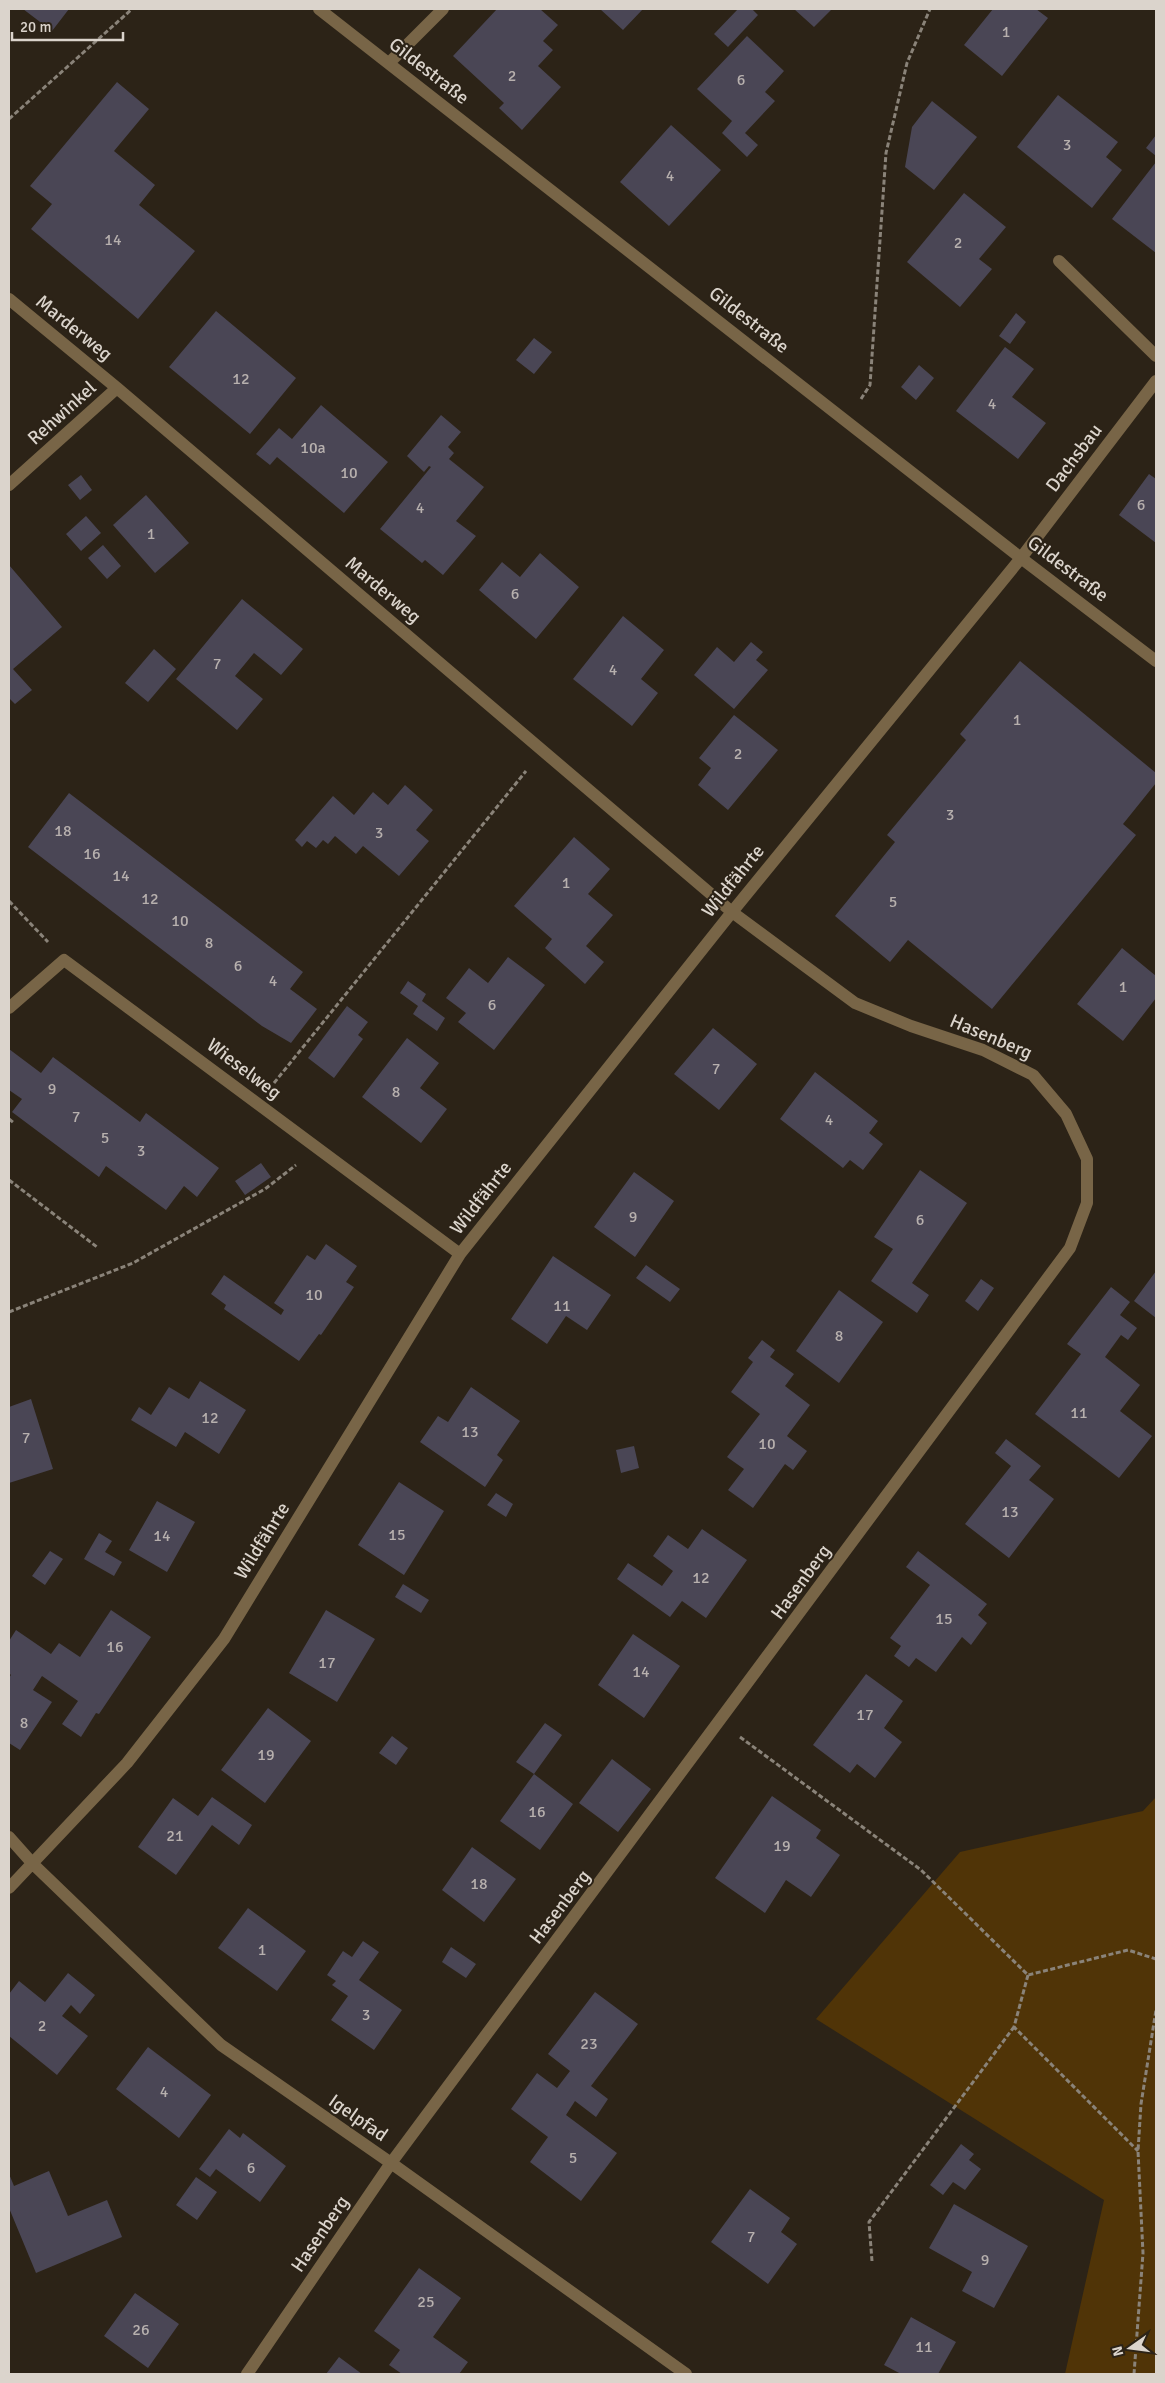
<svg xmlns="http://www.w3.org/2000/svg" width="1165" height="2383" viewBox="0 0 1165 2383" font-family="Signika,sans-serif">
  <style>
    .grass { fill: #503407 }
    .building { fill: #4a4655 }
    .lines { fill: none; stroke-linecap: round; stroke-linejoin: round }
    .path { stroke: #8a8379; stroke-width: 3; stroke-dasharray: 5 2.5; stroke-linecap: butt }
    .minor { stroke: #786547; stroke-width: 12 }
    .labels { text-anchor: middle; dominant-baseline: central; stroke-width: 4; stroke-linejoin: round; paint-order: stroke }
    .number-label { font-size: 16px; fill: #b7b0ae }
    .street-label { font-size: 19px; fill: #dbd4cc; stroke: #2c2317 }
  </style>
  <rect width="100%" height="100%" fill="#2c2317"/>
  <path class="grass" d="M 1156,1797 L 1156,2374 L 1065,2374 L 1104,2200 L 816,2019 L 960,1852 L 1143,1811 Z"/>
  <path class="building" d="M 23,9 L 69,9 L 52,31 Z
    M 497,9 L 540,9 L 558,25 L 543,41 L 553,50 L 538,66 L 561,87 L 522,130 L 499,108 L 504,103 L 453,56 Z
    M 600,9 L 643,9 L 623,30 Z
    M 738,9 L 752,9 L 758,15 L 728,47 L 714,34 Z
    M 794,9 L 832,9 L 814,27 Z
    M 993,9 L 1036,9 L 1048,18 L 1002,76 L 964,45 Z
    M 747,36 L 784,71 L 765,92 L 775,101 L 745,133 L 758,145 L 747,157 L 722,133 L 732,121 L 697,89 Z
    M 117,82 L 149,109 L 114,151 L 155,185 L 139,205 L 195,251 L 138,319 L 31,229 L 52,204 L 30,186 Z
    M 1058,95 L 1118,142 L 1106,157 L 1122,170 L 1092,208 L 1017,147 Z
    M 932,101 L 977,137 L 934,190 L 905,167 L 912,127 Z
    M 671,125 L 721,170 L 669,226 L 620,182 Z
    M 1156,135 L 1156,156 L 1146,148 Z
    M 1156,162 L 1156,253 L 1112,219 Z
    M 964,193 L 1006,227 L 979,259 L 992,269 L 960,307 L 907,262 Z
    M 216,311 L 296,378 L 250,434 L 169,367 Z
    M 1016,313 L 1026,322 L 1010,344 L 999,336 Z
    M 534,338 L 552,352 L 534,374 L 516,360 Z
    M 1005,347 L 1034,369 L 1012,397 L 1046,423 L 1018,459 L 956,411 Z
    M 919,365 L 934,378 L 916,400 L 901,387 Z
    M 321,405 L 388,462 L 344,513 L 277,457 L 270,465 L 256,454 L 279,428 L 292,439 Z
    M 441,415 L 461,432 L 448,447 L 454,453 L 449,459 L 484,487 L 456,521 L 476,536 L 443,575 L 425,560 L 422,563 L 380,529 L 431,467 L 429,466 L 424,472 L 407,456 Z
    M 1149,474 L 1156,479 L 1156,543 L 1119,515 Z
    M 81,475 L 92,490 L 80,500 L 68,485 Z
    M 146,495 L 189,543 L 155,573 L 113,525 Z
    M 86,516 L 101,533 L 81,551 L 66,534 Z
    M 103,545 L 121,566 L 107,579 L 88,558 Z
    M 540,553 L 579,587 L 536,639 L 479,590 L 502,562 L 520,577 Z
    M 9,565 L 62,627 L 13,669 L 32,690 L 15,704 L 9,698 Z
    M 242,599 L 303,649 L 281,675 L 254,653 L 235,676 L 263,699 L 237,730 L 176,679 Z
    M 623,616 L 664,650 L 641,679 L 658,693 L 632,726 L 573,679 Z
    M 751,642 L 763,652 L 756,660 L 768,670 L 734,709 L 694,675 L 717,647 L 734,662 Z
    M 154,649 L 176,669 L 148,702 L 125,683 Z
    M 1020,661 L 1156,773 L 1156,783 L 1123,824 L 1136,835 L 992,1009 L 908,940 L 890,962 L 835,916 L 895,842 L 887,835 L 966,740 L 960,734 Z
    M 734,715 L 778,750 L 728,810 L 698,785 L 711,768 L 699,758 Z
    M 405,785 L 433,810 L 416,830 L 429,841 L 399,876 L 363,846 L 356,854 L 335,836 L 328,844 L 323,840 L 316,848 L 307,841 L 302,847 L 295,840 L 333,796 L 354,815 L 373,792 L 388,805 Z
    M 69,793 L 303,972 L 290,989 L 317,1009 L 291,1043 L 262,1026 L 28,847 Z
    M 574,837 L 610,869 L 588,894 L 613,915 L 586,946 L 604,962 L 585,984 L 545,948 L 552,939 L 514,906 Z
    M 1122,948 L 1156,976 L 1156,998 L 1123,1041 L 1077,1004 Z
    M 508,957 L 545,985 L 494,1050 L 458,1022 L 466,1013 L 446,998 L 469,968 L 488,983 Z
    M 408,981 L 426,994 L 422,1001 L 445,1018 L 437,1031 L 413,1014 L 418,1006 L 400,993 Z
    M 347,1006 L 368,1022 L 358,1035 L 363,1039 L 334,1078 L 308,1058 Z
    M 713,1028 L 757,1064 L 719,1110 L 674,1074 Z
    M 407,1038 L 439,1063 L 420,1088 L 447,1109 L 421,1143 L 362,1097 Z
    M 9,1049 L 41,1073 L 53,1057 L 140,1122 L 146,1113 L 219,1168 L 197,1197 L 184,1186 L 166,1210 L 106,1166 L 99,1177 L 12,1112 L 22,1099 L 9,1090 Z
    M 815,1072 L 878,1121 L 869,1133 L 883,1144 L 863,1170 L 850,1160 L 843,1168 L 780,1119 Z
    M 261,1163 L 271,1177 L 245,1195 L 235,1181 Z
    M 920,1170 L 967,1203 L 912,1283 L 929,1295 L 917,1313 L 871,1281 L 893,1249 L 874,1237 Z
    M 634,1172 L 674,1201 L 635,1257 L 594,1227 Z
    M 326,1244 L 357,1266 L 346,1282 L 354,1287 L 321,1335 L 319,1334 L 299,1361 L 224,1309 L 226,1305 L 211,1294 L 224,1275 L 281,1315 L 284,1310 L 274,1303 L 307,1255 L 315,1260 Z
    M 553,1256 L 611,1295 L 587,1330 L 566,1316 L 547,1344 L 511,1319 Z
    M 646,1265 L 680,1289 L 670,1302 L 636,1278 Z
    M 1156,1271 L 1156,1318 L 1134,1301 Z
    M 981,1279 L 994,1288 L 978,1311 L 965,1301 Z
    M 1111,1287 L 1130,1302 L 1120,1315 L 1137,1328 L 1128,1340 L 1121,1335 L 1105,1357 L 1140,1385 L 1120,1411 L 1152,1436 L 1119,1478 L 1035,1414 L 1081,1354 L 1067,1344 Z
    M 839,1290 L 883,1322 L 839,1383 L 796,1351 Z
    M 762,1340 L 775,1350 L 770,1357 L 794,1374 L 785,1386 L 810,1405 L 787,1436 L 807,1451 L 793,1470 L 785,1464 L 753,1508 L 728,1490 L 744,1469 L 727,1457 L 760,1414 L 731,1392 L 753,1362 L 748,1358 Z
    M 200,1381 L 246,1410 L 219,1454 L 185,1432 L 176,1447 L 131,1420 L 139,1407 L 151,1415 L 169,1387 L 189,1399 Z
    M 471,1387 L 520,1421 L 497,1455 L 503,1460 L 485,1487 L 420,1442 L 438,1416 L 448,1422 Z
    M 31,1399 L 53,1469 L 9,1483 L 9,1407 Z
    M 1006,1439 L 1041,1466 L 1029,1480 L 1054,1499 L 1009,1558 L 965,1524 L 1011,1466 L 995,1453 Z
    M 634,1446 L 639,1468 L 621,1473 L 616,1450 Z
    M 399,1482 L 444,1511 L 404,1575 L 358,1545 Z
    M 496,1493 L 513,1504 L 506,1517 L 487,1505 Z
    M 157,1501 L 195,1522 L 167,1572 L 129,1550 Z
    M 702,1529 L 747,1560 L 706,1618 L 682,1601 L 670,1617 L 617,1579 L 628,1563 L 662,1586 L 673,1571 L 653,1556 L 668,1535 L 688,1549 Z
    M 99,1533 L 112,1541 L 105,1552 L 122,1562 L 114,1576 L 84,1559 Z
    M 50,1551 L 63,1559 L 45,1585 L 32,1576 Z
    M 918,1551 L 987,1604 L 978,1615 L 987,1623 L 971,1645 L 962,1637 L 936,1672 L 916,1658 L 909,1667 L 894,1656 L 901,1646 L 890,1638 L 930,1585 L 906,1567 Z
    M 403,1584 L 429,1600 L 421,1613 L 395,1597 Z
    M 111,1610 L 151,1637 L 99,1714 L 96,1713 L 81,1737 L 62,1724 L 78,1701 L 42,1676 L 33,1690 L 52,1702 L 20,1750 L 9,1743 L 9,1678 L 11,1675 L 9,1673 L 9,1641 L 16,1630 L 51,1654 L 59,1643 L 80,1657 Z
    M 326,1610 L 375,1639 L 337,1702 L 289,1673 Z
    M 633,1634 L 680,1666 L 644,1718 L 598,1685 Z
    M 866,1674 L 903,1701 L 884,1728 L 902,1742 L 875,1778 L 857,1764 L 850,1773 L 813,1745 Z
    M 268,1708 L 311,1741 L 265,1803 L 221,1770 Z
    M 545,1723 L 562,1735 L 534,1774 L 573,1804 L 540,1850 L 500,1821 L 534,1774 L 516,1762 Z
    M 392,1736 L 408,1748 L 396,1765 L 379,1753 Z
    M 612,1759 L 651,1789 L 618,1832 L 579,1803 Z
    M 772,1796 L 821,1830 L 816,1838 L 840,1855 L 811,1897 L 786,1880 L 765,1913 L 715,1878 Z
    M 212,1797 L 252,1825 L 239,1845 L 212,1825 L 176,1875 L 138,1847 L 173,1798 L 198,1816 Z
    M 472,1847 L 516,1879 L 484,1922 L 442,1890 Z
    M 248,1908 L 306,1951 L 277,1991 L 218,1948 Z
    M 363,1941 L 379,1952 L 359,1980 L 402,2010 L 374,2050 L 331,2020 L 348,1996 L 332,1985 L 336,1981 L 327,1975 L 343,1951 L 352,1957 Z
    M 451,1947 L 476,1964 L 466,1978 L 442,1962 Z
    M 68,1973 L 95,1995 L 80,2014 L 71,2005 L 62,2016 L 88,2036 L 57,2075 L 9,2036 L 9,1994 L 19,1981 L 45,2002 Z
    M 595,1992 L 638,2024 L 591,2086 L 608,2099 L 596,2117 L 575,2101 L 566,2115 L 617,2153 L 581,2201 L 530,2162 L 548,2137 L 511,2109 L 537,2073 L 557,2088 L 570,2071 L 548,2054 Z
    M 148,2047 L 211,2095 L 179,2138 L 116,2089 Z
    M 229,2129 L 240,2138 L 243,2133 L 286,2166 L 260,2202 L 216,2169 L 210,2177 L 199,2169 Z
    M 961,2144 L 974,2154 L 969,2160 L 981,2169 L 965,2190 L 953,2182 L 943,2195 L 930,2185 Z
    M 49,2171 L 68,2216 L 107,2200 L 122,2237 L 36,2273 L 9,2208 L 9,2174 L 14,2186 Z
    M 196,2177 L 217,2192 L 197,2220 L 176,2205 Z
    M 750,2189 L 790,2218 L 781,2232 L 797,2244 L 768,2284 L 711,2242 Z
    M 954,2204 L 1028,2246 L 994,2308 L 962,2291 L 972,2272 L 929,2248 Z
    M 419,2268 L 461,2298 L 433,2337 L 468,2362 L 459,2374 L 402,2374 L 389,2365 L 400,2350 L 374,2331 Z
    M 135,2293 L 179,2324 L 148,2368 L 104,2336 Z
    M 911,2317 L 956,2342 L 938,2374 L 901,2374 L 884,2365 Z
    M 339,2357 L 362,2374 L 326,2374 Z"/>
  <g class="lines">
    <path class="path" d="M 9,119 L 132,9
      M 861,399 L 870,385 L 886,153 L 907,63 L 930,9
      M 9,901 L 48,942
      M 274,1083 L 526,771
      M 9,1119 L 14,1123
      M 9,1180 L 97,1247
      M 9,1312 L 133,1263 L 265,1189 L 296,1165
      M 740,1737 L 921,1870 L 1028,1975 L 1128,1950 L 1156,1959
      M 1028,1975 L 1014,2027 L 1138,2151
      M 872,2261 L 869,2222 L 1014,2027
      M 1134,2374 L 1143,2253 L 1138,2151 L 1141,2104 L 1156,2010"/>
    <path class="minor" d="M 319,9 L 1021,558 L 1156,661
      M 389,63 L 443,9
      M 1059,261 L 1156,356
      M 9,299 L 117,388 L 732,912 L 855,1003 L 911,1026 L 983,1050 L 1033,1075 L 1066,1114 L 1087,1159 L 1087,1203 L 1070,1248 L 391,2163 L 247,2374
      M 9,485 L 117,388
      M 9,1008 L 64,960 L 460,1254
      M 9,1837 L 33,1864 L 221,2045 L 391,2163 L 686,2374
      M 9,1888 L 127,1763 L 224,1639 L 460,1254 L 732,912 L 1021,558 L 1156,381"/>
  </g>
  <g class="labels">
    <g class="number-label">
      <text x="1006" y="32">1</text>
      <text x="512" y="76">2</text>
      <text x="741" y="80">6</text>
      <text x="1067" y="145">3</text>
      <text x="670" y="176">4</text>
      <text x="113" y="240">14</text>
      <text x="958" y="243">2</text>
      <text x="241" y="379">12</text>
      <text x="992" y="404">4</text>
      <text x="313" y="448">10a</text>
      <text x="349" y="473">10</text>
      <text x="1141" y="505">6</text>
      <text x="420" y="508">4</text>
      <text x="151" y="534">1</text>
      <text x="515" y="594">6</text>
      <text x="217" y="664">7</text>
      <text x="613" y="670">4</text>
      <text x="1017" y="720">1</text>
      <text x="738" y="754">2</text>
      <text x="950" y="815">3</text>
      <text x="63" y="831">18</text>
      <text x="379" y="833">3</text>
      <text x="92" y="854">16</text>
      <text x="121" y="876">14</text>
      <text x="566" y="883">1</text>
      <text x="150" y="899">12</text>
      <text x="893" y="902">5</text>
      <text x="180" y="921">10</text>
      <text x="209" y="943">8</text>
      <text x="238" y="966">6</text>
      <text x="273" y="981">4</text>
      <text x="1123" y="987">1</text>
      <text x="492" y="1005">6</text>
      <text x="716" y="1069">7</text>
      <text x="52" y="1089">9</text>
      <text x="396" y="1092">8</text>
      <text x="76" y="1117">7</text>
      <text x="829" y="1120">4</text>
      <text x="105" y="1138">5</text>
      <text x="141" y="1151">3</text>
      <text x="633" y="1217">9</text>
      <text x="920" y="1220">6</text>
      <text x="314" y="1295">10</text>
      <text x="562" y="1306">11</text>
      <text x="839" y="1336">8</text>
      <text x="1079" y="1413">11</text>
      <text x="210" y="1418">12</text>
      <text x="470" y="1432">13</text>
      <text x="26" y="1438">7</text>
      <text x="767" y="1444">10</text>
      <text x="1010" y="1512">13</text>
      <text x="397" y="1535">15</text>
      <text x="162" y="1536">14</text>
      <text x="701" y="1578">12</text>
      <text x="944" y="1619">15</text>
      <text x="115" y="1647">16</text>
      <text x="327" y="1663">17</text>
      <text x="641" y="1672">14</text>
      <text x="865" y="1715">17</text>
      <text x="24" y="1723">8</text>
      <text x="266" y="1755">19</text>
      <text x="537" y="1812">16</text>
      <text x="175" y="1836">21</text>
      <text x="782" y="1846">19</text>
      <text x="479" y="1884">18</text>
      <text x="262" y="1950">1</text>
      <text x="366" y="2015">3</text>
      <text x="42" y="2026">2</text>
      <text x="589" y="2044">23</text>
      <text x="164" y="2092">4</text>
      <text x="573" y="2158">5</text>
      <text x="251" y="2168">6</text>
      <text x="751" y="2237">7</text>
      <text x="985" y="2260">9</text>
      <text x="426" y="2302">25</text>
      <text x="141" y="2330">26</text>
      <text x="924" y="2347">11</text>
    </g>
    <g class="street-label">
      <text transform="translate(429 71) rotate(38)">Gildestraße</text>
      <text transform="translate(749 320) rotate(38)">Gildestraße</text>
      <text transform="translate(74 328) rotate(39)">Marderweg</text>
      <text transform="translate(62 413) rotate(-42)">Rehwinkel</text>
      <text transform="translate(1074 458) rotate(-53)">Dachsbau</text>
      <text transform="translate(1068 569) rotate(37)">Gildestraße</text>
      <text transform="translate(383 590) rotate(40)">Marderweg</text>
      <text transform="translate(733 881) rotate(-51)">Wildfährte</text>
      <text transform="translate(991 1037) rotate(23)">Hasenberg</text>
      <text transform="translate(244 1069) rotate(37)">Wieselweg</text>
      <text transform="translate(481 1198) rotate(-52)">Wildfährte</text>
      <text transform="translate(262 1541) rotate(-58)">Wildfährte</text>
      <text transform="translate(801 1582) rotate(-54)">Hasenberg</text>
      <text transform="translate(560 1907) rotate(-53)">Hasenberg</text>
      <text transform="translate(358 2118) rotate(35)">Igelpfad</text>
      <text transform="translate(320 2234) rotate(-56)">Hasenberg</text>
    </g>
  </g>
  <rect width="1165" height="2383" fill="none" stroke="#dbd4cc" stroke-width="20"/>
  <g transform="translate(1130 2348) rotate(256)" stroke="#2c2317" stroke-width="4" paint-order="stroke">
  <path d="M0-4L9 19L0 12L-9 19Z" fill="#dbd4cc"/>
  <text y="-8" font-size="14" font-weight="bold" text-anchor="middle" fill="#dbd4cc">N</text>
  </g>
  <path d="M12 32v8h111v-8" fill="none" stroke="#dbd4cc" stroke-width="2.5"/>
  <text x="20" y="32" font-size="15" fill="#dbd4cc" stroke="#2c2317" stroke-width="4" paint-order="stroke">20 m</text>
</svg>
